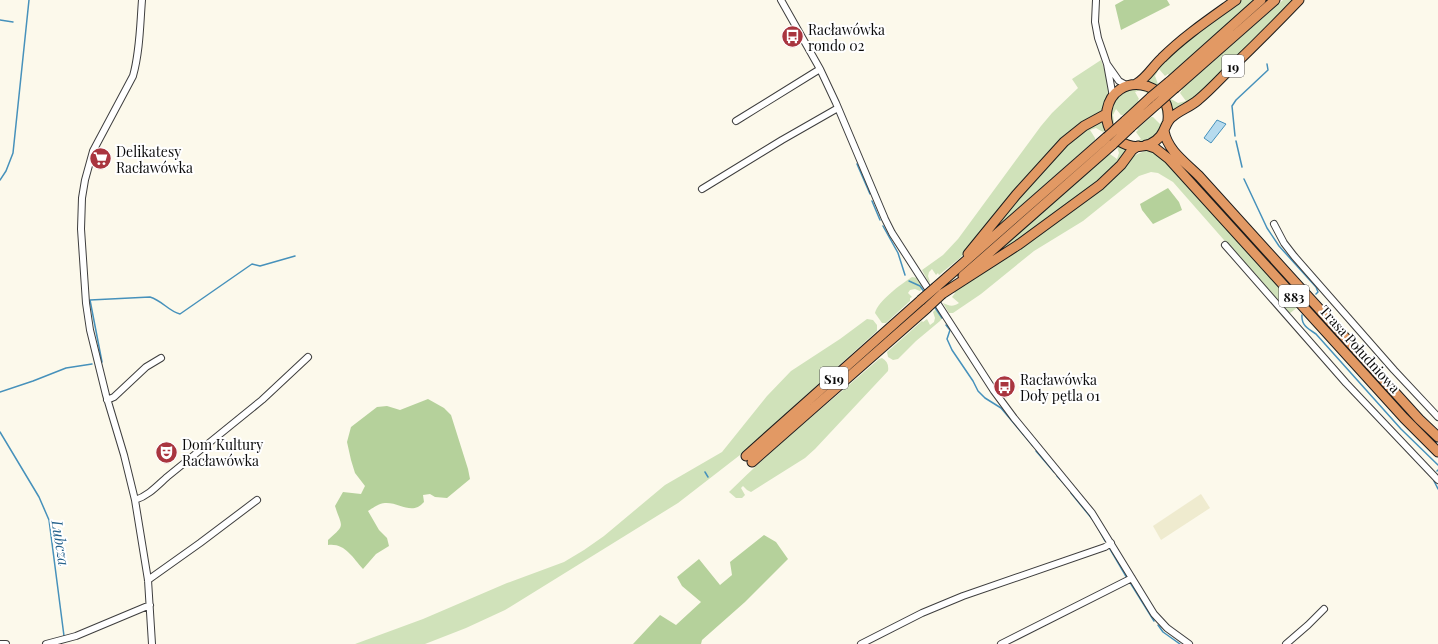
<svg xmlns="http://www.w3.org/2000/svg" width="1438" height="644" viewBox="0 0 1438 644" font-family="'Playfair Display',serif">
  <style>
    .farmland { fill: #efebcf }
    .green { fill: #d0e2ba }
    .forest { fill: #b5d19b }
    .water { fill: #b6dbee; stroke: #4691bb }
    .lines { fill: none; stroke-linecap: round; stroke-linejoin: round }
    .stream { stroke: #4691bb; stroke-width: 1.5 }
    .minor-casing { stroke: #3e3e3e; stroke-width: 8 }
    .highway-casing { stroke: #1c1c1c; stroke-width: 11 }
    .minor { stroke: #fff; stroke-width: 6 }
    .highway { stroke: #e29964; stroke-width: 9 }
    .highway-bridge-casing { stroke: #1c1c1c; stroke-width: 11; stroke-linecap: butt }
    .highway-bridge { stroke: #e29964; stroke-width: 9 }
    .labels { text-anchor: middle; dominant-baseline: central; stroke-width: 4; stroke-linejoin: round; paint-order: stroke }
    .shield { fill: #fff; stroke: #545454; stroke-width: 1 }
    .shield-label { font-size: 13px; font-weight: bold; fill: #0b0b0b }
    .poi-label { font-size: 14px; fill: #0b0b0b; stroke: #fff; text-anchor: start }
    .street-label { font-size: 14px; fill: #0b0b0b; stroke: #fff }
    .water-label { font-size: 15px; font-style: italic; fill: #25628c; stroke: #fff }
  </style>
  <rect width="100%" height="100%" fill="#fcf9eb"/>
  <path class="farmland" d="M 1201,494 L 1210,508 L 1161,540 L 1153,526 Z"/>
  <path class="green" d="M 1242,0 L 1254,0 L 1169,75 L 1168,74 L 1165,76 L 1159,69 L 1155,76 L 1158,84 L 1156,86 L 1147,82 L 1171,54 Z
    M 1283,0 L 1293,0 L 1197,96 L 1173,112 L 1169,101 L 1171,99 L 1178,103 L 1186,101 L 1180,93 L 1182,90 L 1182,89 Z
    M 1101,60 C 1110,85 1117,100 1092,119 L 960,258 L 939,275 L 938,273 L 936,275 L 932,269 L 929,272 L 928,276 L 930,282 L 929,283 L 922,270 L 943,255 L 958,239 L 1041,126 L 1052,113 L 1078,88 L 1072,79 Z
    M 1132,89 L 1142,89 L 1149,92 L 1147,93 L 1140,90 L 1135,92 L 1139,99 L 1138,100 L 1139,102 L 1123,115 L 1121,115 L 1116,109 L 1113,115 L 1114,122 L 1113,124 C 1107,108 1118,94 1132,89 Z
    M 1163,107 C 1163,111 1164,115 1163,120 C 1160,137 1142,146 1126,139 L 1127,138 C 1132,142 1136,142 1141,139 L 1136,132 L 1138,130 L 1137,129 L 1151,117 L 1153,117 L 1160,124 L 1164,117 L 1161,108 Z
    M 1102,121 L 1106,130 L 1103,132 L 1096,128 L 1090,130 L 1095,138 L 1095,140 L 988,235 L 1004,213 L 1060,151 L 1078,134 Z
    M 1107,142 L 1107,143 L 1105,146 L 940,291 L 938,290 Z
    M 1119,145 L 1128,149 L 1127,151 L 1107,175 L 994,258 L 990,258 L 1108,155 L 1110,154 L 1117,159 L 1119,153 L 1117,147 Z
    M 1145,151 L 1151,151 L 1162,156 L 1299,306 L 1289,314 L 1173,182 L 1158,173 L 1151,172 L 1139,176 L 1083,221 L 1034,251 L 981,294 L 953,313 L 949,313 L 943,303 C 948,305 952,308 959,303 L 952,297 L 955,293 L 954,292 L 1135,155 Z
    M 912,277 L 918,278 L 924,287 L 920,291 L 915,289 L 910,290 L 908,293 L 912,297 L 910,298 L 910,301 L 886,323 L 882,323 L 875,313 C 878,301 901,284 912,277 Z
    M 937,308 L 943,317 L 940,321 L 916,341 L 898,359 L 893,360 L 888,357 L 887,352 L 922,321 L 923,322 L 927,319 L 930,325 L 934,322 L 935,318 L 933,312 Z
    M 867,319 L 873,320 L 877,325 L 877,331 L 740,455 L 678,503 L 505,610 L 466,628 L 425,644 L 355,644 L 423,619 L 507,583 L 564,562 L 584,550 L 604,536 L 665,485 L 722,452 L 767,396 L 791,371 L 840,339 Z
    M 882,358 C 887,361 889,365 888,371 L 815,449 L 805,458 L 751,492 L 747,490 L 743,486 L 741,488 L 745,495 L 742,498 L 736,498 L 729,492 C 776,445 829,403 879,359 Z"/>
  <path class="forest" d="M 1124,0 L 1167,0 L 1170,5 L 1121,30 L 1115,5 Z
    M 1168,188 L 1179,202 L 1182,210 L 1153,224 L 1142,210 L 1140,204 Z
    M 428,399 L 444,408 L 451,415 L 468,469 L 470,479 L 447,498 L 435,497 L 430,494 L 423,495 L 424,502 C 412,516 400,502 385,503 C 379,503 373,508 368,511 L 379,530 L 387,538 L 389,546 L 376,554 L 363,569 C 352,557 345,543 328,545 L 328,540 C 346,524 342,528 335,506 L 343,492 L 361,494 L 365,486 L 355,473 L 351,460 L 347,442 L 351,427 L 377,407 L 387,406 L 400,410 Z
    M 764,535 L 776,542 L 788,559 L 745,602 L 702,640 L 701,644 L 633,644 L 660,615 L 676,625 L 701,602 L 682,586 L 677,577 L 699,559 L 720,585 L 732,575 L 730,562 Z"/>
  <path class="water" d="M 1217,120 L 1226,124 L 1211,143 L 1204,138 Z"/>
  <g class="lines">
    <path class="stream" d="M 0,20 L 13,22
      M 1235,136 L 1232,106 L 1236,100 L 1268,70 L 1267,64
      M 1236,141 L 1242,167
      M 857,164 L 870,194
      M 1244,179 L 1267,228 L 1279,246 L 1316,287 L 1318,292 L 1316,294
      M 0,180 L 6,171 L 13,153 L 29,0
      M 872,201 L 880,220
      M 883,226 L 898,253 L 905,275
      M 909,281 L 920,286 L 925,293
      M 934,306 L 942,318
      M 1302,315 C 1301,325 1308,329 1316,334 L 1401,429 L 1438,465
      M 946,325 L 950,330 L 947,339 L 952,350 L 973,381 L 978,391 L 985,398 L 1001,408 L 1033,446
      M 102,362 L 90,300 L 150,297 C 163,301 168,311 180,314 L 252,264 L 260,266 L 295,256
      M 0,392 L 33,381 L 66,368 L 92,364
      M 0,432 L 39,497 L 49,520 L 64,636
      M 1036,451 L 1054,472
      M 1437,471 L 1438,470
      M 705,472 L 708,477
      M 1057,476 L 1068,488
      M 1434,481 L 1438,489
      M 1071,493 L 1093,520
      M 1097,526 L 1105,541
      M 1110,549 L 1127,578
      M 1131,584 L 1154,621
      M 1158,625 L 1163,632 L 1180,644"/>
    <defs>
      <path id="minor" d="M 142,0 C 140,25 140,51 133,76 L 93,151 L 85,180 L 82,198 L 81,229 L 86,303 L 90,330 L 106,395 L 124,455 L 135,500 L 148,580 L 152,644
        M 781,0 L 820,69 L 836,103 L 885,219 L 892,233 L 994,391 L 1014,418 L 1092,513 L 1154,614 L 1167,628 L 1189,644
        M 1096,0 L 1095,22 L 1098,38 L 1107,64 L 1113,97
        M 1107,64 L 1119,81 L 1128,86
        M 736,121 L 820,69
        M 702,189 L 782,140 L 838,108
        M 1274,224 L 1284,243 L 1294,256 L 1394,370 L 1438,417
        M 1225,245 L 1346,383 L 1438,480
        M 107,400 L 114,397 L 146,367 L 161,358
        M 135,500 C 148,496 157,486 167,477 L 262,400 L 308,357
        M 148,580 L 200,543 L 257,500
        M 0,644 L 6,644
        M 46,644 L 76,636 L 150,605
        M 861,644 L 922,613 L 963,596 L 1105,547 L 1111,543
        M 1001,644 L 1132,578
        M 1286,644 L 1308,625 L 1324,609"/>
      <path id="highway" d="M 1169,82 L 1261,0
        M 1136,84 C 1147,78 1153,66 1162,58 C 1184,36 1211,18 1236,0
        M 1175,88 L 1275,0
        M 1168,120 C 1172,79 1114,71 1107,110 C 1105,120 1109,131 1116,138 C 1125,147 1139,149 1150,144 C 1167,136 1163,124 1172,117 C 1180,110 1190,107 1198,100 C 1209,91 1220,79 1230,69 C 1254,46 1277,23 1299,0
        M 1125,121 L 1151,97
        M 1131,127 L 1157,104
        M 1164,131 C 1168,151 1185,162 1199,176 L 1419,419 L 1438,437
        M 1146,145 L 1155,148 L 1169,159 L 1404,418 L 1438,452
        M 968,254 L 1016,195 L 1064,142 L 1084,126 L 1106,114
        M 963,276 L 1113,144
        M 936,287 L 1107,137
        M 942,294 L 1018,245 L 1100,185 L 1121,165 L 1132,150 L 1138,146
        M 746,456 L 921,300
        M 752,462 L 927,308"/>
    </defs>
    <use href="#minor" class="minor-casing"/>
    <use href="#highway" class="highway-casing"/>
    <use href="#minor" class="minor"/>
    <use href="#highway" class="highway"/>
    <defs>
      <path id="highway-bridge" d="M 1151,97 L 1169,82
        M 1157,104 L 1175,88
        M 1107,137 L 1125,121
        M 1113,144 L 1131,127
        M 921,300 L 936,287
        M 927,308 L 942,294"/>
    </defs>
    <use href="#highway-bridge" class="highway-bridge-casing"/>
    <use href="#highway-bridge" class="highway-bridge"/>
  </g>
  <defs>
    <symbol id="bus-disc" viewBox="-11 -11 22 22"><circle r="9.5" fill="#a9353f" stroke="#fff"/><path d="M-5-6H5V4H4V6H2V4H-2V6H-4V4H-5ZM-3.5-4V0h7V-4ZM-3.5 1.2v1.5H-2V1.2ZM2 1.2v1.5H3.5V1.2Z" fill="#fff"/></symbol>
    <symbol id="supermarket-disc" viewBox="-11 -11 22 22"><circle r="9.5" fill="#a9353f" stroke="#fff"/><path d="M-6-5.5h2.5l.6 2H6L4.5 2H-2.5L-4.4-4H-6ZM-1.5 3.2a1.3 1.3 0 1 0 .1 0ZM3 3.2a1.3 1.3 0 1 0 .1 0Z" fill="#fff"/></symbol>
    <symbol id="theatre-disc" viewBox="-11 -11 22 22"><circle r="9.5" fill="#a9353f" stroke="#fff"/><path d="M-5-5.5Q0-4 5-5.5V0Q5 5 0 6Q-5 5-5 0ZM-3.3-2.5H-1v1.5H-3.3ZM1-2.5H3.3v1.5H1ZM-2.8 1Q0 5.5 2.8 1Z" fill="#fff"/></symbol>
  </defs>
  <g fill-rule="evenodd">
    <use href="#bus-disc" x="780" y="24" width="25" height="25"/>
    <use href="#supermarket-disc" x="88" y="146" width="25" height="25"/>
    <use href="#bus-disc" x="992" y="374" width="25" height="25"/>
    <use href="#theatre-disc" x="154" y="440" width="25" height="25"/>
  </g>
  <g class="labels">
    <g class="shield">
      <rect x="1222" y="55" width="22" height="22" rx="3"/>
      <rect x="1279" y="285" width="30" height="22" rx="3"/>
      <rect x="820" y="367" width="28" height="22" rx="3"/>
    </g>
    <g class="shield-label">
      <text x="1233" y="66">19</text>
      <text x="1294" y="296">883</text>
      <text x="834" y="378">S19</text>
    </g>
    <g class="poi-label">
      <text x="808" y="29">Racławówka<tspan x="808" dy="16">rondo 02</tspan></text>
      <text x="116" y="151">Delikatesy<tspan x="116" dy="16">Racławówka</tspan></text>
      <text x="1020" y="379">Racławówka<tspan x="1020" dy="16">Doły pętla 01</tspan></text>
      <text x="182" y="444">Dom Kultury<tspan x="182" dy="16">Racławówka</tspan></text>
    </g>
    <g class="street-label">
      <text transform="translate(1360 349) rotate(48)">Trasa Południowa</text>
    </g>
    <g class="water-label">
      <text transform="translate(61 543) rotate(81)">Lubcza</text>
    </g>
  </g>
</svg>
